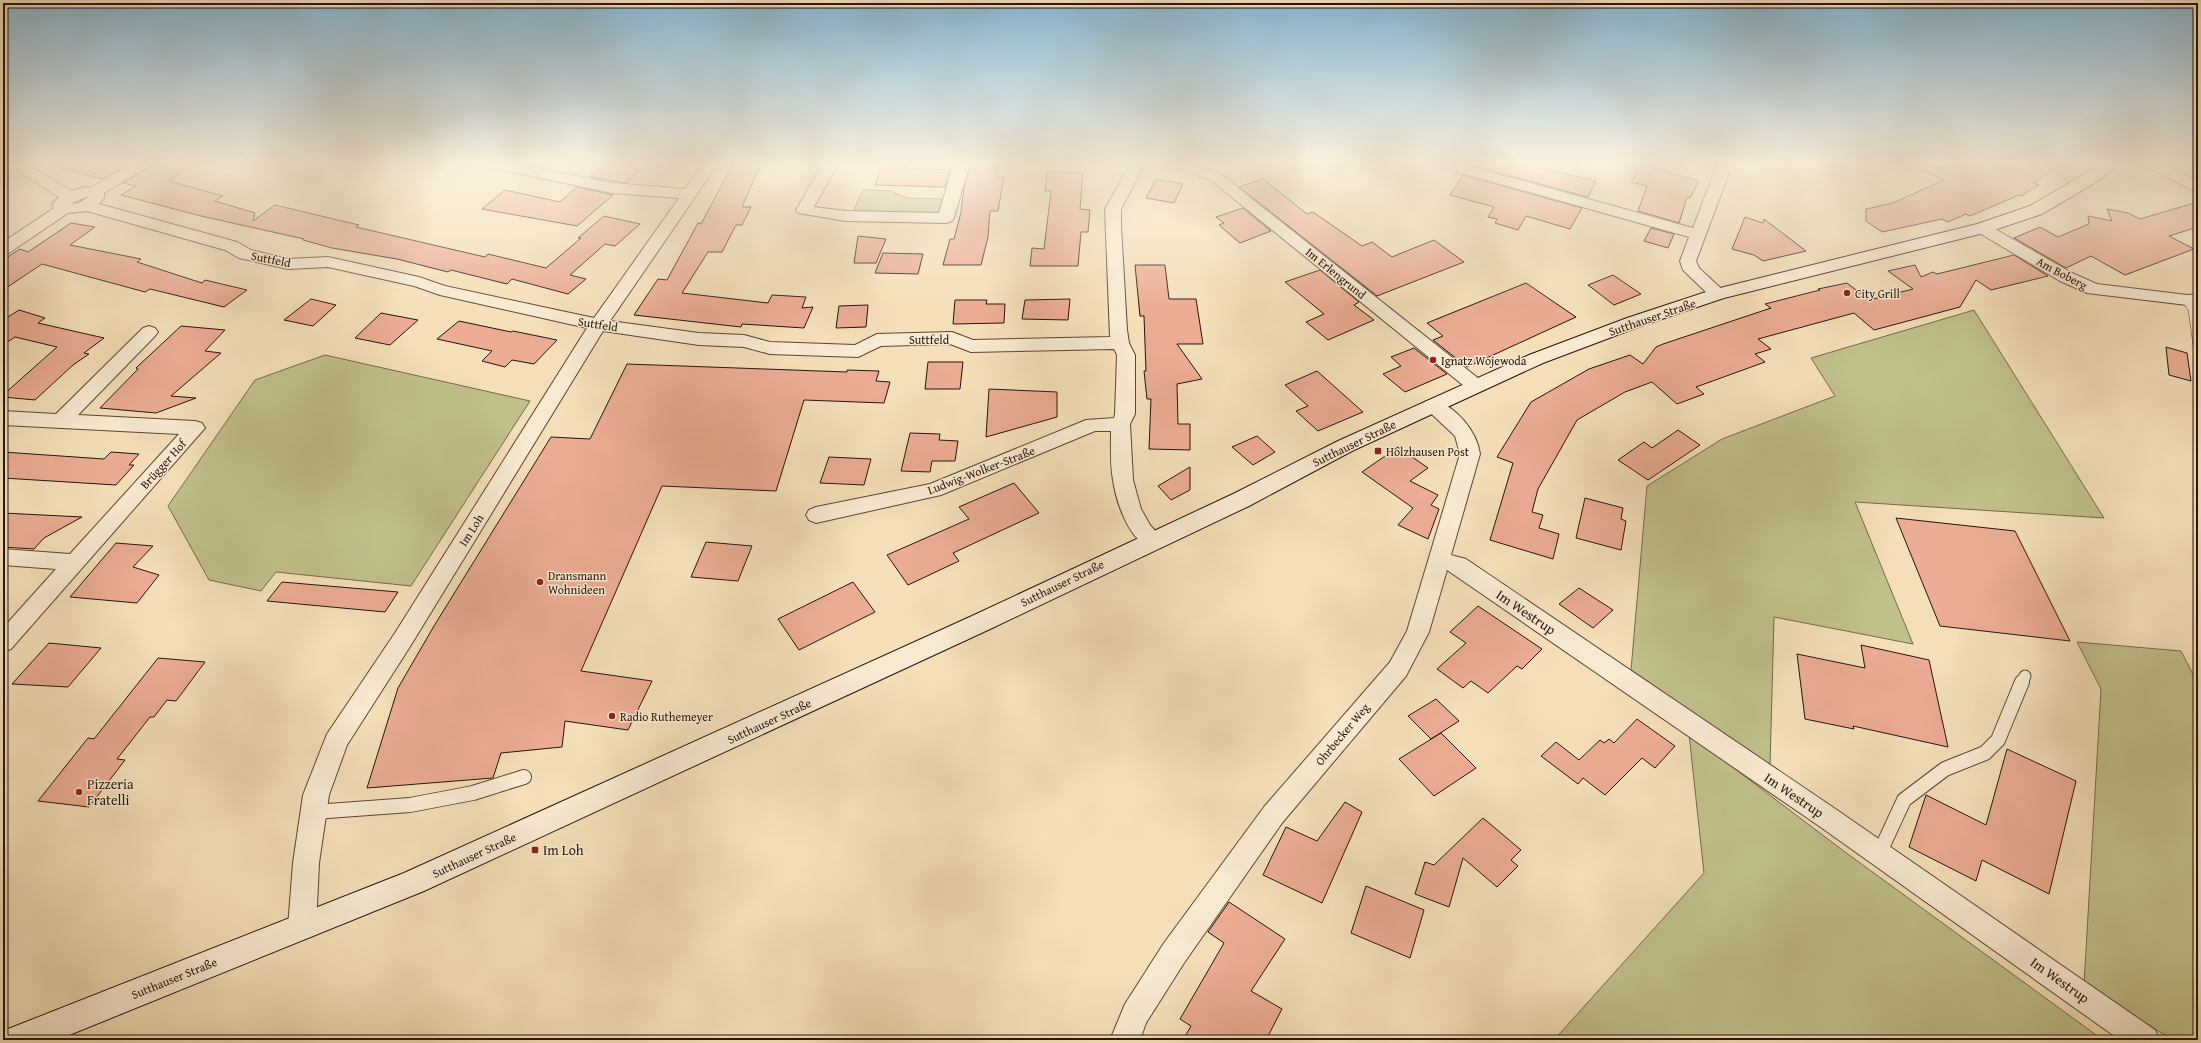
<svg xmlns="http://www.w3.org/2000/svg" width="2201" height="1043" viewBox="0 0 2201 1043" font-family="'Gentium Book Plus',serif">
  <style>
    .green { fill: #c0c08b; stroke: #746a4c }
    .building { fill: #ebac93; stroke: #28140d }
    .lines { fill: none; stroke-linecap: round; stroke-linejoin: round }
    .lane-far2-casing { stroke: #5b4738; stroke-width: 10 }
    .lane-far1-casing { stroke: #5b4738; stroke-width: 13 }
    .lane-casing { stroke: #5b4738; stroke-width: 16 }
    .street-casing { stroke: #5b4738; stroke-width: 2 }
    .secondary-casing { stroke: #28140d; stroke-width: 2 }
    .lane-far2 { stroke: #f8ead1; stroke-width: 9 }
    .lane-far1 { stroke: #f8ead1; stroke-width: 11 }
    .lane { stroke: #f8ead1; stroke-width: 14 }
    .street { fill: #f8ead1; fill-rule: evenodd }
    .secondary { fill: #f8ead1; fill-rule: evenodd }
    .poi-dot { fill: #8f2418; stroke: #f8ead1; stroke-width: 1.5 }
    .labels { text-anchor: middle; dominant-baseline: central; stroke-width: 3; stroke-linejoin: round; paint-order: stroke }
    .street-label { font-size: 12px; fill: #28140d; stroke: #f8ead1 }
    .poi-label { font-size: 12px; fill: #28140d; stroke: #f8ead1; text-anchor: start }
    .near-street-label { font-size: 14px; fill: #28140d; stroke: #f8ead1 }
    .near-poi-label { font-size: 14px; fill: #28140d; stroke: #f8ead1; text-anchor: start }
  </style>
  <rect width="100%" height="100%" fill="#f4dfb8"/>
  <filter id="stains"><feTurbulence type="fractalNoise" baseFrequency=".005" numOctaves="4"/><feColorMatrix values="0 0 0 0 .2 0 0 0 0 .09 0 0 0 0 .02 0 0 0 .5 -.17"/></filter>
  <radialGradient id="worn" r=".72"><stop offset=".6" stop-color="#630" stop-opacity="0"/><stop offset="1" stop-color="#630" stop-opacity=".3"/></radialGradient>
  <path class="green" d="M 2160,162 L 2198,162 L 2198,182 Z
    M 863,190 L 891,191 L 907,198 L 945,199 L 941,215 L 853,212 Z
    M 1974,310 L 2104,518 L 1855,502 L 1913,644 L 1774,617 L 1770,766 L 1631,670 L 1647,486 L 1722,439 L 1835,396 L 1811,358 Z
    M 325,355 L 530,401 L 411,586 L 276,572 L 261,591 L 209,580 L 168,506 L 255,380 Z
    M 2077,642 L 2181,651 L 2198,684 L 2198,1040 L 2173,1040 L 2084,985 L 2101,689 Z
    M 1689,734 L 1845,852 L 2103,1040 L 1554,1040 L 1704,873 Z"/>
  <path class="building" d="M 63,162 L 133,162 L 103,179 L 62,169 Z
    M 607,162 L 650,162 L 627,183 L 589,177 Z
    M 734,162 L 762,162 L 742,207 L 751,207 L 742,225 L 736,225 L 722,252 L 708,252 L 682,293 L 768,303 L 772,295 L 806,297 L 802,308 L 813,307 L 804,328 L 742,324 L 741,327 L 634,315 L 658,279 L 667,280 L 698,223 L 701,224 Z
    M 1471,162 L 1517,162 L 1596,181 L 1588,197 L 1469,165 Z
    M 1901,162 L 2064,162 L 2033,183 L 2039,185 L 2021,196 L 2019,195 L 1970,216 L 1966,214 L 1948,222 L 1942,219 L 1882,232 L 1866,221 L 1866,209 L 1893,203 L 1944,180 Z
    M 882,163 L 908,163 L 906,169 L 950,170 L 945,187 L 875,185 Z
    M 974,164 L 999,165 L 997,177 L 1004,177 L 998,211 L 990,211 L 988,237 L 981,265 L 943,265 L 950,239 L 954,239 L 961,212 L 964,187 L 969,170 L 972,170 Z
    M 152,165 L 183,171 L 169,181 L 223,196 L 215,201 L 255,213 L 253,221 L 275,205 L 359,225 L 356,227 L 485,257 L 488,254 L 546,268 L 581,238 L 578,238 L 604,216 L 640,224 L 615,246 L 605,244 L 570,275 L 586,279 L 568,294 L 512,279 L 507,284 L 451,270 L 448,272 L 397,259 L 332,248 L 303,240 L 304,239 L 201,216 L 121,195 L 136,186 L 123,183 Z
    M 1641,165 L 1699,181 L 1690,198 L 1687,197 L 1679,223 L 1638,211 L 1647,186 L 1631,182 Z
    M 1047,172 L 1083,173 L 1080,209 L 1090,210 L 1088,232 L 1081,232 L 1078,266 L 1030,266 L 1032,248 L 1044,249 L 1051,191 L 1045,191 Z
    M 1463,175 L 1582,208 L 1570,229 L 1526,216 L 1518,230 L 1495,223 L 1497,219 L 1488,217 L 1494,207 L 1450,195 Z
    M 1156,179 L 1183,184 L 1174,203 L 1146,198 Z
    M 1263,179 L 1307,214 L 1313,212 L 1362,246 L 1372,242 L 1392,257 L 1434,240 L 1464,262 L 1377,296 L 1239,187 Z
    M 577,187 L 613,195 L 577,226 L 482,209 L 505,190 L 560,202 Z
    M 2198,202 L 2198,227 L 2169,236 L 2194,249 L 2125,275 L 2091,256 L 2066,268 L 2014,238 L 2040,227 L 2058,237 L 2089,224 L 2088,216 L 2112,221 L 2107,209 L 2128,213 L 2140,219 Z
    M 1243,208 L 1271,231 L 1240,243 L 1219,225 L 1224,223 L 1216,217 Z
    M 1745,217 L 1763,223 L 1764,219 L 1806,251 L 1763,261 L 1754,255 L 1732,249 Z
    M 71,223 L 95,227 L 70,245 L 141,259 L 137,262 L 202,283 L 205,280 L 247,290 L 224,307 L 150,289 L 145,292 L 42,264 L 3,290 L 3,260 L 20,249 L 28,252 Z
    M 1651,228 L 1674,234 L 1668,248 L 1644,241 Z
    M 858,236 L 886,239 L 876,263 L 854,263 Z
    M 883,253 L 923,254 L 918,274 L 875,273 Z
    M 2014,255 L 2048,276 L 1991,290 L 1976,280 L 1960,307 L 1874,330 L 1854,313 L 1758,339 L 1771,349 L 1755,354 L 1765,362 L 1696,387 L 1704,394 L 1677,404 L 1652,382 L 1625,392 L 1577,420 L 1538,489 L 1532,512 L 1543,515 L 1539,528 L 1559,534 L 1553,559 L 1490,540 L 1513,463 L 1497,457 L 1531,402 L 1589,369 L 1630,355 L 1643,364 L 1656,347 L 1663,344 L 1771,308 L 1765,304 L 1820,290 L 1818,289 L 1847,283 L 1869,300 L 1913,289 L 1888,271 L 1915,265 L 1921,277 L 1933,272 L 1937,274 Z
    M 1135,265 L 1165,265 L 1169,299 L 1196,299 L 1203,344 L 1177,344 L 1202,379 L 1177,384 L 1178,424 L 1190,424 L 1190,450 L 1149,449 L 1151,399 L 1147,399 L 1144,371 L 1146,371 L 1144,316 L 1140,316 Z
    M 1320,270 L 1359,302 L 1354,305 L 1374,320 L 1328,340 L 1306,322 L 1324,314 L 1285,282 Z
    M 1613,275 L 1641,294 L 1614,305 L 1588,285 Z
    M 1526,283 L 1576,317 L 1467,367 L 1433,340 L 1443,336 L 1427,323 Z
    M 311,299 L 336,305 L 313,326 L 284,320 Z
    M 1070,299 L 1068,320 L 1022,319 L 1025,300 Z
    M 955,300 L 987,300 L 986,304 L 1005,304 L 1004,323 L 953,324 Z
    M 868,305 L 866,327 L 836,328 L 839,306 Z
    M 19,310 L 45,318 L 38,323 L 104,338 L 84,353 L 89,354 L 73,365 L 35,400 L 3,397 L 3,395 L 57,347 L 15,337 L 3,345 L 3,320 Z
    M 381,313 L 418,320 L 390,345 L 355,338 Z
    M 459,321 L 511,332 L 513,331 L 557,340 L 534,364 L 512,360 L 505,367 L 482,361 L 492,351 L 437,339 Z
    M 181,326 L 225,330 L 205,351 L 221,353 L 171,396 L 196,398 L 156,413 L 100,408 L 138,369 L 136,368 Z
    M 2166,347 L 2187,353 L 2191,381 L 2169,375 Z
    M 1414,348 L 1447,374 L 1405,392 L 1383,374 L 1401,366 L 1391,357 Z
    M 928,362 L 963,362 L 960,389 L 925,389 Z
    M 627,364 L 847,372 L 847,370 L 879,371 L 876,381 L 890,382 L 884,403 L 804,400 L 776,491 L 662,486 L 581,671 L 652,681 L 628,730 L 565,721 L 562,747 L 501,753 L 493,778 L 367,788 L 398,688 L 434,626 L 551,437 L 590,439 Z
    M 1317,371 L 1363,412 L 1318,431 L 1296,411 L 1308,406 L 1285,385 Z
    M 989,389 L 1057,392 L 1057,417 L 986,437 Z
    M 1678,430 L 1700,445 L 1648,480 L 1618,460 L 1644,442 L 1652,448 Z
    M 910,433 L 940,434 L 939,440 L 958,441 L 955,461 L 932,461 L 930,472 L 901,471 Z
    M 1257,436 L 1275,452 L 1253,465 L 1232,447 Z
    M 1398,447 L 1428,468 L 1410,481 L 1438,495 L 1431,505 L 1439,509 L 1428,539 L 1398,525 L 1413,508 L 1362,472 Z
    M 3,452 L 104,459 L 111,452 L 139,454 L 129,465 L 134,465 L 116,485 L 3,478 Z
    M 829,457 L 871,459 L 864,485 L 820,483 Z
    M 1190,467 L 1190,490 L 1171,500 L 1158,486 Z
    M 1014,483 L 1039,513 L 953,553 L 959,561 L 908,585 L 887,555 L 969,519 L 959,507 Z
    M 1585,498 L 1623,508 L 1621,519 L 1626,521 L 1621,550 L 1576,538 Z
    M 3,513 L 82,517 L 44,538 L 34,549 L 3,547 Z
    M 1896,518 L 2015,531 L 2070,641 L 1940,626 Z
    M 706,542 L 752,546 L 738,581 L 691,577 Z
    M 116,543 L 153,546 L 133,567 L 159,575 L 137,603 L 70,597 Z
    M 282,582 L 398,592 L 385,612 L 267,601 Z
    M 853,582 L 875,612 L 799,650 L 778,619 Z
    M 1579,588 L 1613,610 L 1593,628 L 1559,604 Z
    M 1478,606 L 1542,649 L 1522,669 L 1517,666 L 1488,693 L 1471,681 L 1463,688 L 1437,669 L 1466,643 L 1450,632 Z
    M 49,643 L 101,648 L 68,687 L 12,684 Z
    M 1861,645 L 1929,660 L 1948,747 L 1853,726 L 1854,729 L 1805,719 L 1797,654 L 1865,668 Z
    M 158,658 L 205,662 L 176,701 L 167,700 L 154,717 L 150,717 L 117,759 L 125,760 L 89,807 L 38,801 L 88,738 L 94,739 Z
    M 1436,699 L 1459,721 L 1431,739 L 1408,716 Z
    M 1637,719 L 1675,746 L 1655,768 L 1642,758 L 1605,795 L 1583,778 L 1578,784 L 1541,756 L 1556,742 L 1579,760 L 1600,740 L 1604,743 L 1609,739 L 1614,743 Z
    M 1441,733 L 1476,768 L 1434,796 L 1399,759 Z
    M 2007,749 L 2076,781 L 2049,894 L 1982,860 L 1976,881 L 1909,847 L 1926,795 L 1986,825 Z
    M 1345,802 L 1362,812 L 1322,903 L 1263,875 L 1286,827 L 1317,841 Z
    M 1483,818 L 1521,850 L 1511,860 L 1518,866 L 1497,887 L 1463,858 L 1449,907 L 1415,894 L 1425,862 L 1434,865 Z
    M 1366,886 L 1424,910 L 1410,958 L 1351,933 Z
    M 1229,902 L 1285,939 L 1251,991 L 1282,1009 L 1266,1040 L 1183,1040 L 1191,1026 L 1180,1019 L 1224,943 L 1208,932 Z"/>
  <g class="lines">
    <defs>
      <path id="lane-far2" d="M 2187,300 L 2193,309 L 2198,346"/>
      <path id="lane-far1" d="M 2022,683 L 2025,676"/>
      <path id="lane" d="M 314,812 L 410,805 L 473,793 L 524,777
        M 1879,854 L 1904,800 L 1945,769 L 1985,753 L 1998,740 L 2022,682"/>
      <path id="street" d="M 6,162 L 23,162 L 71,191 L 85,187 L 90,188 L 135,162 L 152,162 L 150,165 L 104,193 L 104,198 L 99,204 L 237,242 L 251,250 L 288,259 L 328,257 L 419,277 L 445,286 L 594,318 L 679,198 L 612,193 L 487,167 L 482,165 L 480,162 L 507,162 L 612,183 L 685,189 L 705,162 L 719,162 L 610,321 L 699,333 L 744,335 L 770,342 L 855,345 L 877,334 L 952,332 L 973,340 L 1110,337 L 1105,209 L 1132,162 L 1146,162 L 1121,209 L 1121,226 L 1127,330 L 1129,343 L 1135,355 L 1135,414 L 1130,424 L 1133,480 L 1141,509 L 1150,525 L 1163,540 L 1160,546 C 1132,554 1116,501 1113,480 C 1110,464 1111,447 1111,431 L 1095,431 L 941,495 L 816,523 L 809,520 L 806,515 L 809,510 L 816,507 L 930,484 L 1086,420 L 1114,418 L 1115,414 L 1117,355 L 1114,349 L 971,352 L 950,344 L 881,346 L 858,357 L 770,354 L 744,347 L 699,345 L 603,331 L 411,645 L 347,745 L 329,795 L 319,863 L 316,927 L 312,936 L 302,940 L 292,936 L 288,927 L 293,863 L 303,795 L 327,734 L 395,633 L 587,328 L 440,295 L 414,286 L 328,267 L 288,269 L 239,258 L 225,250 L 87,211 L 68,213 L 9,253 L 3,254 L 3,242 L 54,208 L 52,204 L 59,197 L 8,165 ZM 86,197 L 88,197 L 79,203 L 70,204 Z
        M 824,162 L 839,162 L 814,207 L 846,211 L 939,213 L 954,162 L 970,162 L 954,218 L 952,221 L 946,223 L 846,221 L 798,213 L 796,210 Z
        M 1162,162 L 1186,162 L 1222,175 L 1483,382 L 1485,386 L 1483,390 L 1476,392 L 1469,390 L 1212,181 L 1184,170 L 1164,165 Z
        M 1430,162 L 1454,162 L 1693,228 L 1718,162 L 1733,162 L 1696,261 L 1699,268 L 1727,294 L 1724,298 L 1712,298 L 1683,270 L 1680,261 L 1689,237 L 1433,165 Z
        M 2140,162 L 2159,162 L 2198,182 L 2198,193 L 2143,165 Z
        M 1982,223 L 1988,225 L 2072,273 L 2097,284 L 2187,295 L 2198,294 L 2198,304 L 2187,305 L 2087,293 L 2060,281 L 1976,231 L 1974,228 L 1976,225 Z
        M 149,326 L 155,328 L 158,332 L 155,336 L 78,415 L 195,421 L 202,423 L 205,428 L 11,649 L 3,652 L 3,628 L 56,569 L 3,565 L 3,549 L 70,554 L 179,434 L 3,425 L 3,411 L 56,414 L 143,328 Z
        M 1433,400 C 1456,406 1477,431 1480,454 L 1451,555 L 1466,559 L 1837,810 L 2155,1030 L 2160,1040 L 2120,1040 L 1819,826 L 1447,570 L 1429,632 L 1406,676 L 1282,823 L 1184,963 L 1146,1023 L 1140,1040 L 1110,1040 L 1125,1004 L 1164,943 L 1264,807 L 1390,662 L 1407,631 L 1460,454 L 1455,436 L 1423,406 L 1426,401 Z"/>
      <path id="secondary" d="M 2105,162 L 2123,162 L 2093,184 L 2042,214 L 1988,232 L 1724,298 L 1641,326 L 1543,363 L 1352,451 L 1249,506 L 988,630 L 424,891 L 57,1040 L 4,1040 L 8,1029 L 404,873 L 972,616 L 1233,494 L 1338,441 L 1529,355 L 1627,318 L 1712,290 L 1977,224 L 2030,206 Z"/>
    </defs>
    <use href="#lane-far2" class="lane-far2-casing"/>
    <use href="#lane-far1" class="lane-far1-casing"/>
    <use href="#lane" class="lane-casing"/>
    <use href="#street" class="street-casing"/>
    <use href="#secondary" class="secondary-casing"/>
    <use href="#lane-far2" class="lane-far2"/>
    <use href="#lane-far1" class="lane-far1"/>
    <use href="#lane" class="lane"/>
    <use href="#street" class="street"/>
    <use href="#secondary" class="secondary"/>
  </g>
  <linearGradient id="sky" x2="0" y2="1"><stop stop-color="#89b7d3"/><stop offset="0.53" stop-color="#faf1df"/><stop offset="1" stop-color="#faf1df" stop-opacity="0"/></linearGradient>
  <rect width="2201" height="308" fill="url(#sky)"/>
  <g class="poi-dot">
    <circle cx="1847" cy="293" r="4"/>
    <circle cx="1433" cy="360" r="4"/>
    <rect x="1374" y="447" width="8" height="8" rx="2"/>
    <circle cx="540" cy="582" r="4"/>
    <circle cx="612" cy="716" r="4"/>
    <circle cx="79" cy="792" r="4"/>
    <rect x="531" y="846" width="8" height="8" rx="2"/>
  </g>
  <g class="labels">
    <g class="street-label">
      <text transform="translate(271 259) rotate(11)">Suttfeld</text>
      <text transform="translate(1336 273) rotate(39)">Im Erlengrund</text>
      <text transform="translate(2062 273) rotate(28)">Am Boberg</text>
      <text transform="translate(1652 317) rotate(-19)">Sutthauser Straße</text>
      <text transform="translate(598 324) rotate(9)">Suttfeld</text>
      <text x="929" y="339">Suttfeld</text>
      <text transform="translate(1354 443) rotate(-26)">Sutthauser Straße</text>
      <text transform="translate(163 464) rotate(-48)">Brügger Hof</text>
      <text transform="translate(981 470) rotate(-21)">Ludwig-Wolker-Straße</text>
      <text transform="translate(471 530) rotate(-58)">Im Loh</text>
      <text transform="translate(1062 583) rotate(-26)">Sutthauser Straße</text>
      <text transform="translate(769 721) rotate(-25)">Sutthauser Straße</text>
      <text transform="translate(1342 734) rotate(-50)">Ohrbecker Weg</text>
      <text transform="translate(474 855) rotate(-25)">Sutthauser Straße</text>
      <text transform="translate(174 978) rotate(-22)">Sutthauser Straße</text>
    </g>
    <g class="poi-label">
      <text x="1855" y="293">City Grill</text>
      <text x="1441" y="360">Ignatz Wojewoda</text>
      <text x="1386" y="451">Holzhausen Post</text>
      <text x="548" y="575">Dransmann<tspan x="548" dy="14">Wohnideen</tspan></text>
      <text x="620" y="716">Radio Ruthemeyer</text>
    </g>
    <g class="near-street-label">
      <text transform="translate(1526 612) rotate(34)">Im Westrup</text>
      <text transform="translate(1794 795) rotate(34)">Im Westrup</text>
      <text transform="translate(2060 980) rotate(35)">Im Westrup</text>
    </g>
    <g class="near-poi-label">
      <text x="87" y="784">Pizzeria<tspan x="87" dy="16">Fratelli</tspan></text>
      <text x="543" y="850">Im Loh</text>
    </g>
  </g>
  <rect width="2201" height="1043" fill="none" stroke="#f4dfb8" stroke-width="16"/>
  <rect x="4" y="4" width="2193" height="1035" fill="none" stroke="#28140d" stroke-width="2"/>
  <rect x="8" y="8" width="2185" height="1027" fill="none" stroke="#28140d"/>
  <rect width="100%" height="100%" filter="url(#stains)"/>
  <rect width="100%" height="100%" fill="url(#worn)"/>
</svg>
